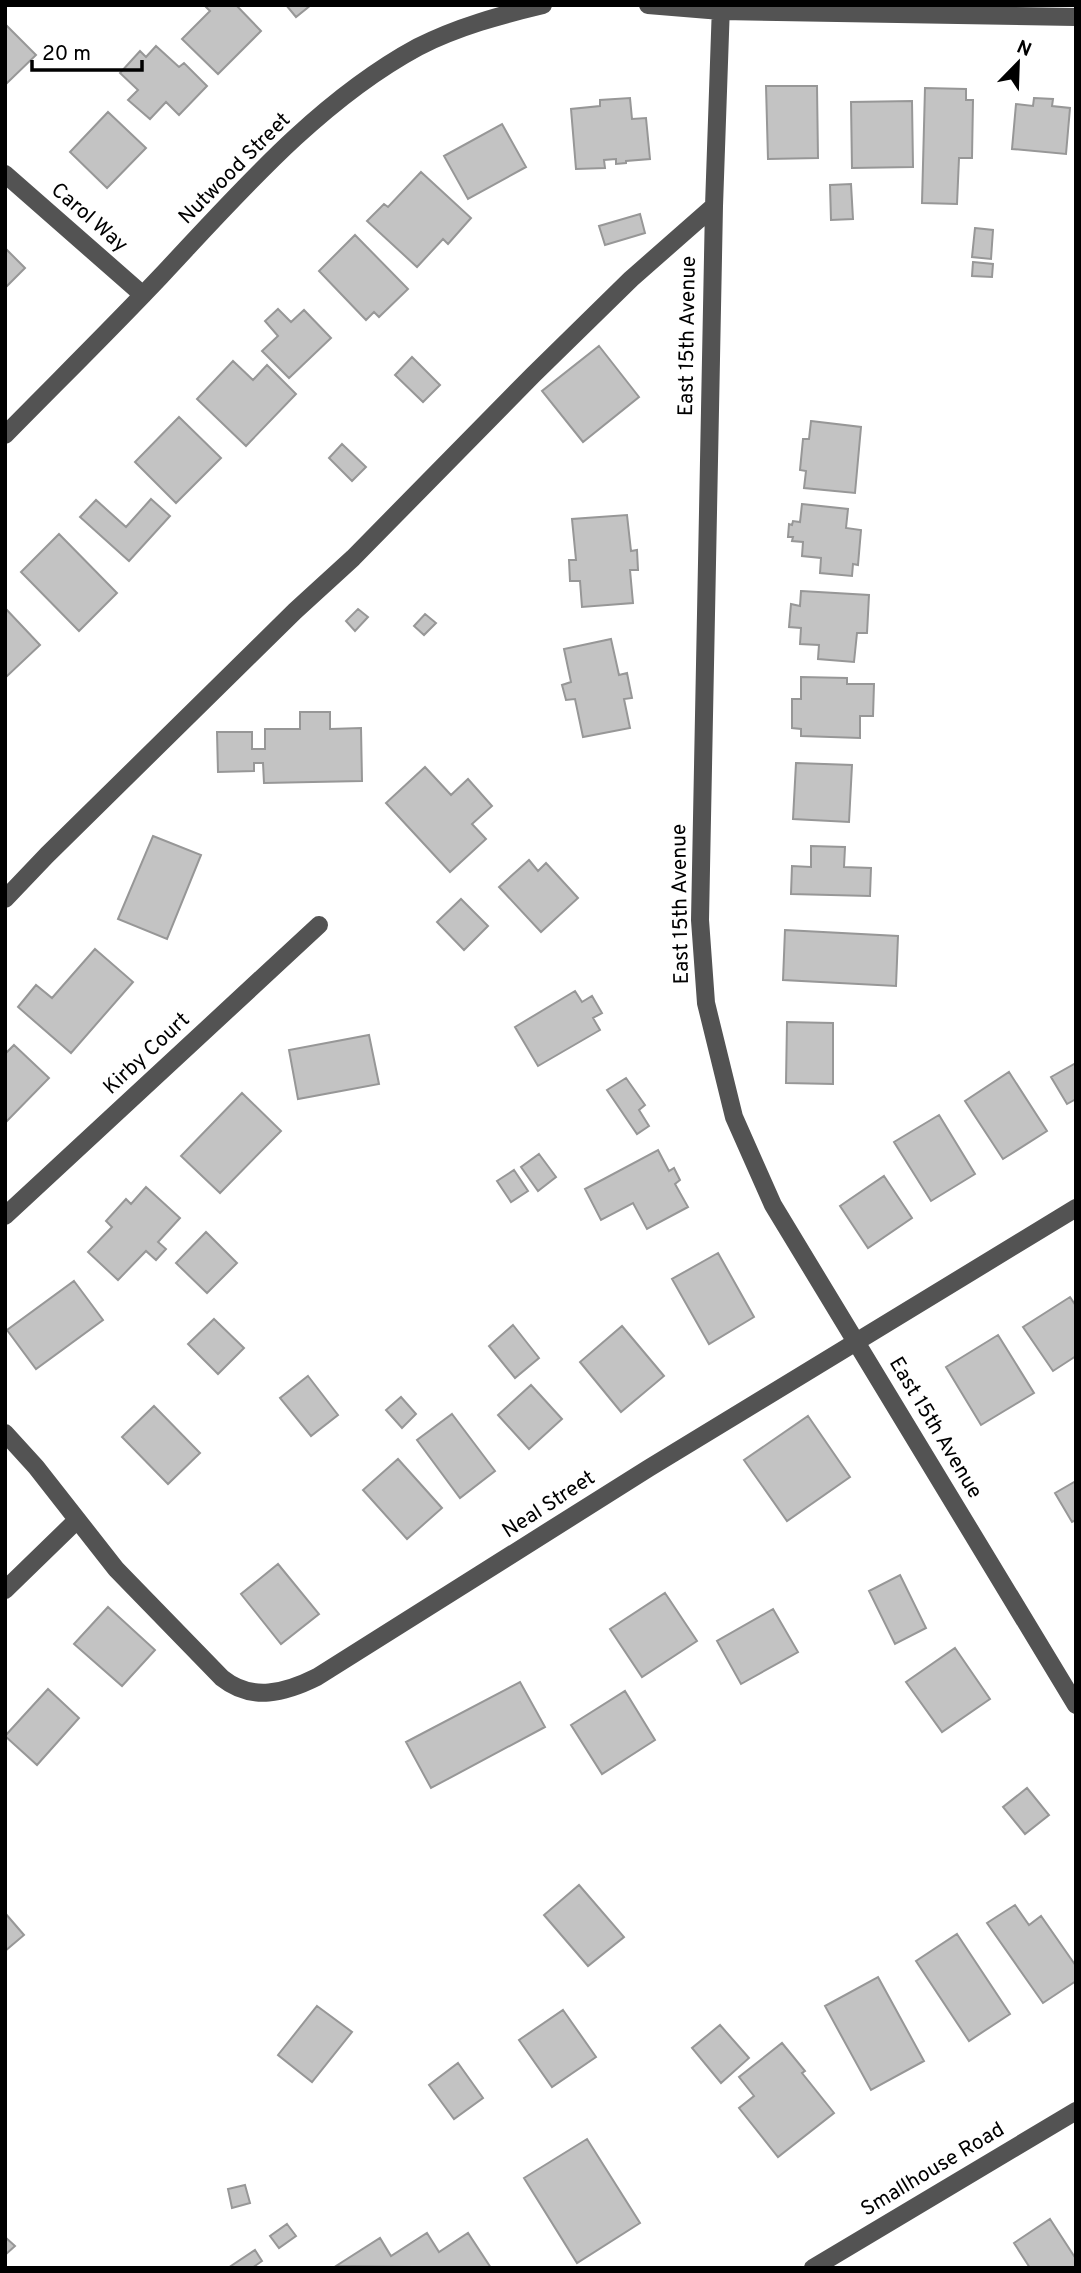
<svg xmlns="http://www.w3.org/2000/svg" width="1081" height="2273" viewBox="0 0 1081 2273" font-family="Overpass,sans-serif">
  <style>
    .building { fill: #c3c3c3; stroke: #979797; stroke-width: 2 }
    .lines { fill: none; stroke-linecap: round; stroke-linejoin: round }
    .minor { stroke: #535353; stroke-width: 18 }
    .labels { text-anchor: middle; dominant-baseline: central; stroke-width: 5; stroke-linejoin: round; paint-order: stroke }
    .street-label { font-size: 21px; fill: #000; stroke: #fff }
  </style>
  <rect width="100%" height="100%" fill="#fff"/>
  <path class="building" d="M 204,5 L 236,5 L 261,31 L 218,74 L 182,39 L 210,11 Z
    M 286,5 L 311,5 L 296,17 Z
    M 5,24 L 36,55 L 6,84 L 5,84 Z
    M 156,46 L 179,67 L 184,63 L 207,86 L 179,115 L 166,102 L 150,119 L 128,100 L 138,90 L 120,73 L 140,51 L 146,57 Z
    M 766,86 L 817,86 L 818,158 L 768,159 Z
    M 925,88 L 966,89 L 966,100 L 973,100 L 972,158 L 959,158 L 957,204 L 922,203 Z
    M 630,98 L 632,119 L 646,118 L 650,159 L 626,161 L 626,163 L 616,164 L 616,159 L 604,160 L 605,168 L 576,169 L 571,109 L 600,106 L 600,100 Z
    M 1034,98 L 1053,99 L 1052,106 L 1070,108 L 1066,154 L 1012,149 L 1016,104 L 1033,106 Z
    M 912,101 L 913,167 L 852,168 L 851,102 Z
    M 108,112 L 146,148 L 107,188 L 70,152 Z
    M 502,124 L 526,167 L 468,199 L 444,156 Z
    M 421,172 L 471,218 L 448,244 L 443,239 L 417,267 L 367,221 L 384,204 L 388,207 Z
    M 851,184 L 853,219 L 831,220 L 830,185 Z
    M 640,214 L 645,233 L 605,245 L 599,226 Z
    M 975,228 L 993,230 L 991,259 L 972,257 Z
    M 355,235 L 408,289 L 379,317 L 374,312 L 366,320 L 319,271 Z
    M 5,248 L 25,268 L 5,288 Z
    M 973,262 L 993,264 L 992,277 L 972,276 Z
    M 278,309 L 291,322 L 304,310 L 331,338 L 289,378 L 262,351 L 278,336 L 265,321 Z
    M 599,346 L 639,397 L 583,442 L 542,391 Z
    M 412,357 L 440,385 L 423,402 L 395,375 Z
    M 233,361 L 253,380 L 267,365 L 296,394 L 246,446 L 197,399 Z
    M 179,417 L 221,458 L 176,503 L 135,462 Z
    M 811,421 L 861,427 L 855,493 L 804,488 L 806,471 L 800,470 L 803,439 L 809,439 Z
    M 342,444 L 366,467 L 352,481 L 329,458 Z
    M 151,499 L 170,516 L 129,561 L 80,517 L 96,500 L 126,527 Z
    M 802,504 L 848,509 L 846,528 L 861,530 L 858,565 L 853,564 L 852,576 L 820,573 L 821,558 L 802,556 L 803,542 L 792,541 L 793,537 L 788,537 L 789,524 L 792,525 L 793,521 L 800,522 Z
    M 627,515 L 631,551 L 637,550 L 638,570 L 630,570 L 633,603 L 582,607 L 580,581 L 570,581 L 569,560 L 576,560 L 572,519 Z
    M 59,534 L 117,593 L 79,631 L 21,572 Z
    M 801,591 L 869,595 L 867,633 L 857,633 L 854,662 L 818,659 L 819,645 L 800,644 L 801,628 L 789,627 L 791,604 L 800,606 Z
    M 5,608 L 40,645 L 5,678 Z
    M 358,609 L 368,617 L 355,631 L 346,621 Z
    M 425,614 L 436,623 L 424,635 L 414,626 Z
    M 611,639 L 619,675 L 627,673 L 632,698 L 624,699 L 630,728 L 583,737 L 575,699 L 566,700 L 562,685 L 571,682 L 564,649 Z
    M 801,677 L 847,678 L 847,684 L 874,684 L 873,716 L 860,716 L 860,738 L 801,736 L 801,729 L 792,728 L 792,699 L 801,699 Z
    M 300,712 L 330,712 L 330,729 L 361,728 L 362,781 L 264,783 L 263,763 L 254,763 L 254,771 L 218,772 L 217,732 L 252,732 L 252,749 L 265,749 L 265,729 L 300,729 Z
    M 796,763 L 852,765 L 849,822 L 793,819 Z
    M 425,767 L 451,795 L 468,779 L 492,806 L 472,824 L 486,839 L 450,872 L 386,803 Z
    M 153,836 L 201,855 L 167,939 L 118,919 Z
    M 811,846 L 845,847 L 844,867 L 871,868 L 870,896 L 791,894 L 792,866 L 811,867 Z
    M 529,860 L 538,871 L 546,863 L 578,898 L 541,932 L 499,887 Z
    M 461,899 L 488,926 L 464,950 L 437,922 Z
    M 785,930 L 898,936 L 896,986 L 783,980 Z
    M 95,949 L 133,982 L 71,1053 L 18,1007 L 36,985 L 52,998 Z
    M 575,991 L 582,1002 L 592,996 L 602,1013 L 593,1018 L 600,1030 L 538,1066 L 515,1027 Z
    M 787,1022 L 833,1023 L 833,1084 L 786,1083 Z
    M 369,1035 L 379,1084 L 298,1099 L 289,1050 Z
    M 14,1045 L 49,1078 L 5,1123 L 5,1054 Z
    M 1076,1063 L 1076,1099 L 1067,1104 L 1051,1077 Z
    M 1009,1072 L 1047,1131 L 1003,1159 L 965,1101 Z
    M 626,1078 L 645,1105 L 639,1110 L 649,1126 L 637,1134 L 607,1090 Z
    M 242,1093 L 281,1131 L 220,1193 L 181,1156 Z
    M 939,1115 L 975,1174 L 931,1201 L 894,1142 Z
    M 658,1150 L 669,1171 L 674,1168 L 680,1180 L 675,1184 L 688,1207 L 647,1229 L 633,1203 L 601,1220 L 585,1189 Z
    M 539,1154 L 556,1177 L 538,1191 L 521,1167 Z
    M 514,1170 L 528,1191 L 511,1202 L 497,1181 Z
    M 884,1176 L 912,1218 L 868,1248 L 840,1206 Z
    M 146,1187 L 180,1218 L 158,1242 L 166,1249 L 156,1260 L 146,1251 L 118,1280 L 88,1252 L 112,1227 L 106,1221 L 126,1199 L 131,1204 Z
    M 206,1232 L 237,1263 L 207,1293 L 176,1263 Z
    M 718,1253 L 754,1317 L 709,1344 L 672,1279 Z
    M 74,1281 L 103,1320 L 36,1369 L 7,1330 Z
    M 1070,1297 L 1076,1306 L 1076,1356 L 1053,1371 L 1023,1327 Z
    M 214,1319 L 244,1348 L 218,1374 L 188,1344 Z
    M 513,1325 L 539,1358 L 515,1378 L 489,1346 Z
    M 622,1326 L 664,1376 L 621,1412 L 580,1362 Z
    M 998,1335 L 1034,1393 L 981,1425 L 946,1367 Z
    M 308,1376 L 338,1415 L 311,1436 L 280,1398 Z
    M 531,1385 L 562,1419 L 529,1449 L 498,1415 Z
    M 401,1397 L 416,1414 L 402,1428 L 386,1410 Z
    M 154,1406 L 200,1453 L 168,1484 L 122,1437 Z
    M 452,1414 L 495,1471 L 460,1498 L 417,1440 Z
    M 808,1416 L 850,1477 L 787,1521 L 744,1460 Z
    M 398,1459 L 442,1508 L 407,1539 L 363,1490 Z
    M 1076,1481 L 1076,1520 L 1072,1522 L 1055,1493 Z
    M 278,1564 L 319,1614 L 281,1644 L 241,1594 Z
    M 900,1575 L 926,1628 L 895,1644 L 869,1591 Z
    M 665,1593 L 697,1641 L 642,1677 L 610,1629 Z
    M 108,1607 L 155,1650 L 122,1686 L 74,1644 Z
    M 773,1609 L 798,1652 L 741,1684 L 717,1641 Z
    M 955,1648 L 990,1699 L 942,1732 L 906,1682 Z
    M 520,1682 L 545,1727 L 431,1788 L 406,1742 Z
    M 48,1689 L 79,1718 L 37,1765 L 5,1736 Z
    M 625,1691 L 655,1740 L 602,1774 L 571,1725 Z
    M 1027,1788 L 1049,1815 L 1025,1834 L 1003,1807 Z
    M 579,1885 L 624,1937 L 588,1966 L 544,1915 Z
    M 1015,1905 L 1029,1925 L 1041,1916 L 1076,1966 L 1076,1981 L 1043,2003 L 987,1923 Z
    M 5,1913 L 24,1935 L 5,1951 Z
    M 957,1934 L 1010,2014 L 969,2041 L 916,1961 Z
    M 878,1977 L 924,2061 L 871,2090 L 825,2006 Z
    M 317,2006 L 352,2032 L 312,2082 L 278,2055 Z
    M 563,2010 L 596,2057 L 552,2087 L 519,2040 Z
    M 720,2025 L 749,2058 L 721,2083 L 692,2048 Z
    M 782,2043 L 805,2071 L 802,2073 L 834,2113 L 778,2157 L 739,2108 L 754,2096 L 739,2077 Z
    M 458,2063 L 483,2098 L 454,2119 L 429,2085 Z
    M 587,2139 L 640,2223 L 577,2263 L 524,2178 Z
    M 245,2185 L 250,2203 L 232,2208 L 228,2189 Z
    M 1050,2219 L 1076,2259 L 1076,2268 L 1030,2268 L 1014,2243 Z
    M 287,2224 L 296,2236 L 279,2248 L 270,2236 Z
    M 427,2233 L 439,2252 L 468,2233 L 491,2268 L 336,2266 L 380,2238 L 391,2256 Z
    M 5,2237 L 15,2246 L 5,2255 Z
    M 255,2250 L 262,2261 L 252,2268 L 228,2268 Z"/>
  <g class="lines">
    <path class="minor" d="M 648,5 L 721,11 L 1076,17
      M 721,5 L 714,206 L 700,920 L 706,1003 L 734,1117 L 773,1205 L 1076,1705
      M 5,174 L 143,295
      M 5,435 C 57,382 110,330 161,276 C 238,194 318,101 418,47 C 457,27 501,15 543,5
      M 5,899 L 47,855 L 295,611 L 353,558 L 533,375 L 631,279 L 714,206
      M 5,1216 L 319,925
      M 5,1433 L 36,1467 L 116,1569 L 222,1678 C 252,1702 285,1693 317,1677 L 649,1468 L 1076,1208
      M 5,1590 L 77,1520
      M 813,2268 L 1076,2111"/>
  </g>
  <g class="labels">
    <g class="street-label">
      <text transform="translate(235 169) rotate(-45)">Nutwood Street</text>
      <text transform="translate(89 218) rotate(41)">Carol Way</text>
      <text transform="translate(688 336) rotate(-89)">East 15th Avenue</text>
      <text transform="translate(681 904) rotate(-91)">East 15th Avenue</text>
      <text transform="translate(147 1054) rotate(-43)">Kirby Court</text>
      <text transform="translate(935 1428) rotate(59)">East 15th Avenue</text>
      <text transform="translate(549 1505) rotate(-33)">Neal Street</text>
      <text transform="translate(933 2170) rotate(-31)">Smallhouse Road</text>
    </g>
  </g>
  <rect width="1081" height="2273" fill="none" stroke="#000000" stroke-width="14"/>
  <g transform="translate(1018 63) rotate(23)" stroke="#ffffff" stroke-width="5" paint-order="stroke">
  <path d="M0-5L12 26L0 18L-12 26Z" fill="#000000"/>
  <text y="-10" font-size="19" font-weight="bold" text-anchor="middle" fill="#000000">N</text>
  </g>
  <path d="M32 60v10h110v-10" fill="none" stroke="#000000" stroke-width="3.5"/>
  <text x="42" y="60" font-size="21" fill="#000000" stroke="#ffffff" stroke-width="5" paint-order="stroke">20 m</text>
</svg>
